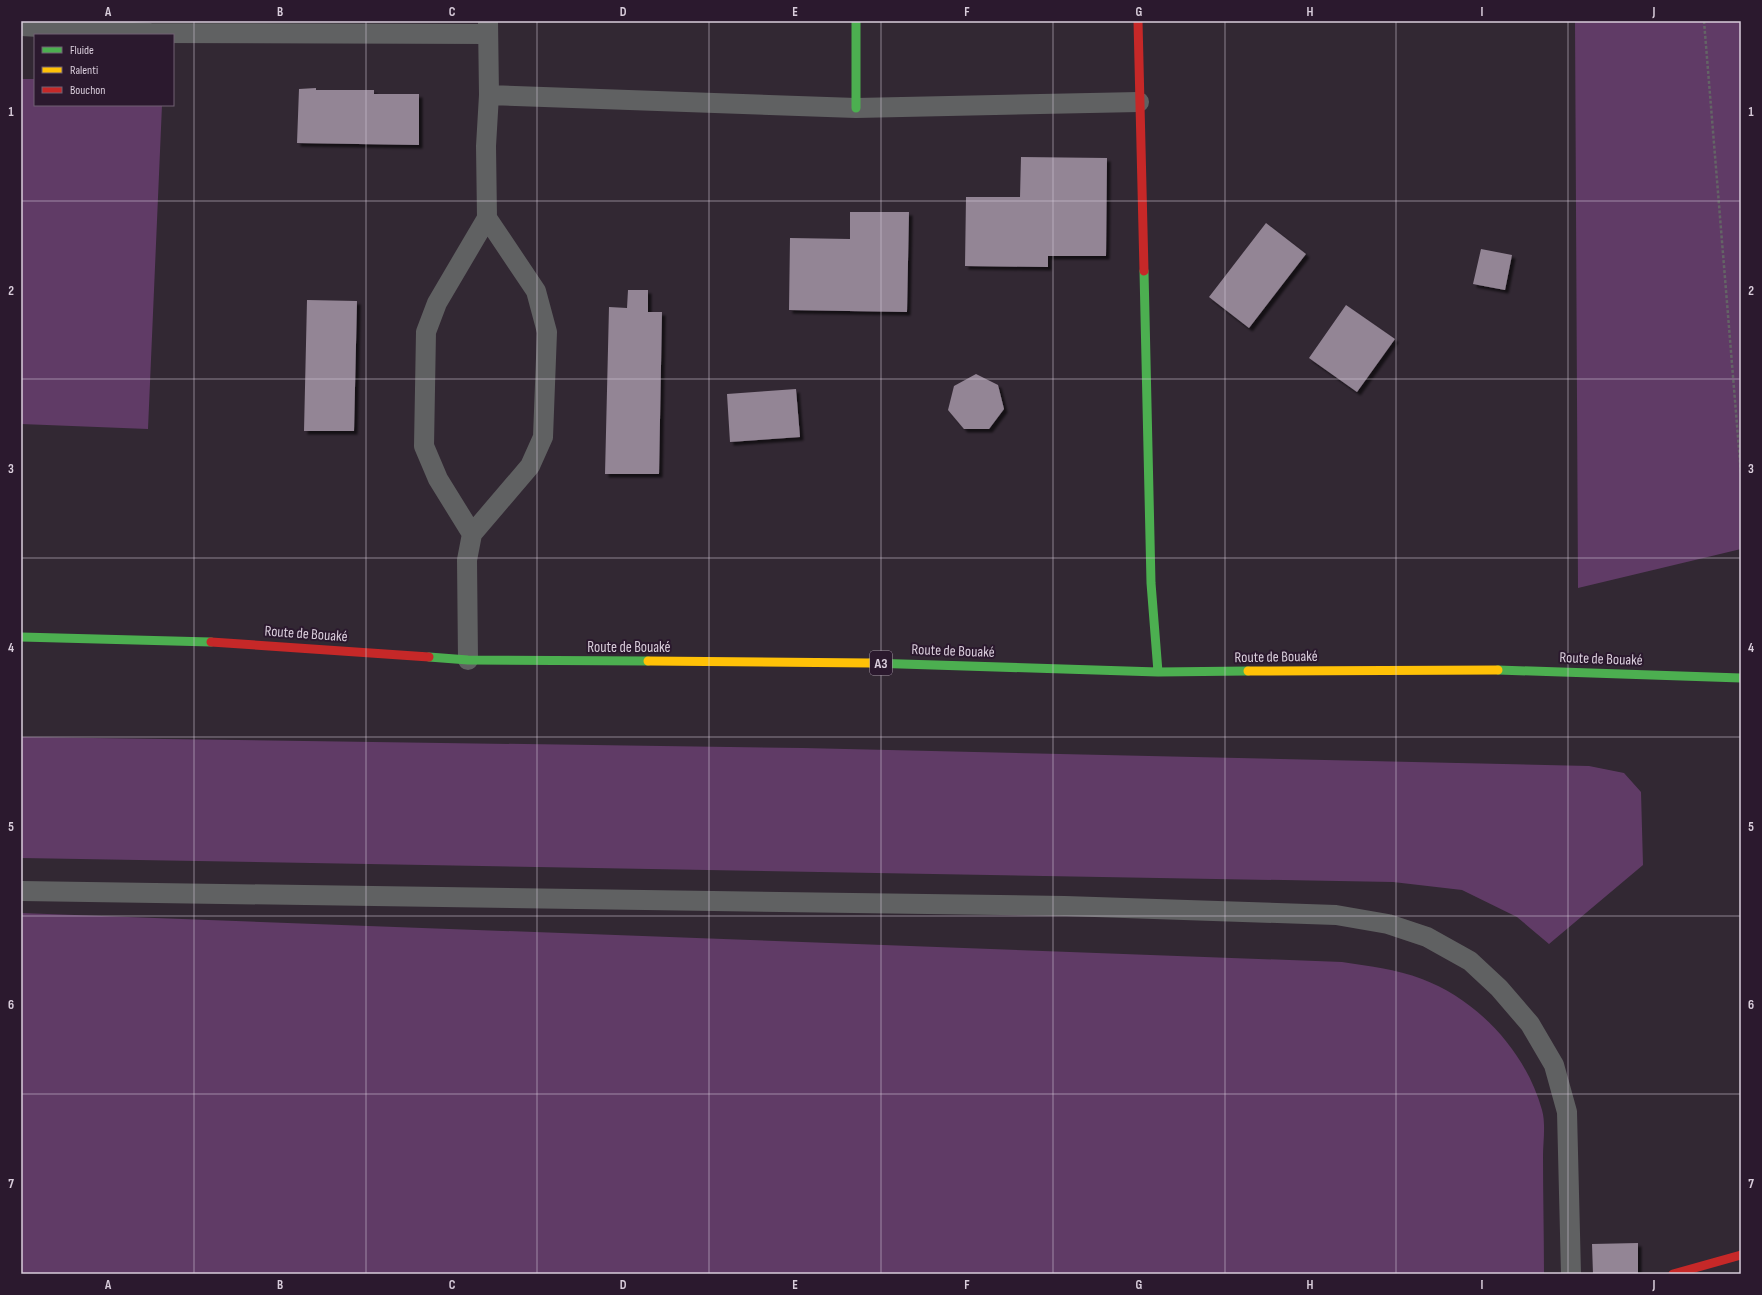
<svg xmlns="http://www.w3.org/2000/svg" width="1762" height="1295" viewBox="0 0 1762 1295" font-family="'Sofia Sans Condensed',sans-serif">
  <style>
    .green { fill: #603b66 }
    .building { fill: #938595; filter: url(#shadow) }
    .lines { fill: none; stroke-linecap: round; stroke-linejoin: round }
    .path { stroke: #646466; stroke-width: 2.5; stroke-dasharray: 3 2; stroke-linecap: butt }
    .lane { stroke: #606162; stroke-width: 20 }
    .fast { stroke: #4caf50; stroke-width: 9 }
    .slow { stroke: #ffc107; stroke-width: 9 }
    .jam { stroke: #c62828; stroke-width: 9 }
    .grid { fill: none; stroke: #d9cddb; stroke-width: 1; stroke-opacity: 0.55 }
    .labels { text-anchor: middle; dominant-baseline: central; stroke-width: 4; stroke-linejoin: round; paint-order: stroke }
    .shield { fill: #2b192e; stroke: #a597a7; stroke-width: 1 }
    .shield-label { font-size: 14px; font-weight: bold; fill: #d9cddb }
    .street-label { font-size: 15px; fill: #d9cddb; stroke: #2b192e }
    .neatline { fill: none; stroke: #d9cddb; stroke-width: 1.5 }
    .grid-label { font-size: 13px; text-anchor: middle; font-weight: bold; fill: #d9cddb }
  </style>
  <defs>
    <filter id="shadow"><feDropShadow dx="3.5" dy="3.5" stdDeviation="1" flood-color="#0009"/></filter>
  </defs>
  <rect width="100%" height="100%" fill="#322833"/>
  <path class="green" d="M 1575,21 L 1741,21 L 1741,549 L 1578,588 Z
    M 21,79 L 35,79 L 35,105 L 162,105 L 148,429 L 21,424 Z
    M 21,737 L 803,748 L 1589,766 L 1624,773 L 1641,792 L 1643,865 L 1549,944 L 1517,917 L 1462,890 L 1393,882 L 21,858 Z
    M 21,913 L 1342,962 C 1368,966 1396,969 1422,979 C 1478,1000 1526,1052 1542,1110 C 1546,1124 1543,1142 1543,1156 C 1543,1195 1544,1235 1544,1274 L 21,1274 Z"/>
  <path class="building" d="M 316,88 L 316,90 L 374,90 L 374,94 L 419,94 L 419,145 L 297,143 L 299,89 Z
    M 1021,157 L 1107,158 L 1106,256 L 1048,256 L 1048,267 L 965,266 L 966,197 L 1020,197 Z
    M 850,212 L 909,212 L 907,312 L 789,310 L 790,238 L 850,239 Z
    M 1266,223 L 1306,254 L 1249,328 L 1209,297 Z
    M 1481,249 L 1512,255 L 1505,290 L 1473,284 Z
    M 628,290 L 648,290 L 648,312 L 662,312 L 659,474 L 605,474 L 609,307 L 627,308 Z
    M 307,300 L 357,301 L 354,431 L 304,431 Z
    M 1346,305 L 1395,339 L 1357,392 L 1309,358 Z
    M 976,374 L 998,385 L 1004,409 L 989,429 L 964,429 L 948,410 L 954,386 Z
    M 796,389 L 800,437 L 730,442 L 727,394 Z
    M 1638,1243 L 1638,1274 L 1593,1274 L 1592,1244 Z"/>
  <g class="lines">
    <path class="path" d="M 1704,21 L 1741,474"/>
    <path class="lane" d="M 21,26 L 151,33 L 488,34
      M 489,95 L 856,108 L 1139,102
      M 472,534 L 438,479 L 424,446 L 426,332 L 437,303 L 487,218 L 486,146 L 489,95 L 488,21
      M 468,660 L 467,560 L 472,534 L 530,466 L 543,437 L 547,332 L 536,291 L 487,218
      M 21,891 L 1065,906 L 1336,915 L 1388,924 L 1427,937 L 1470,961 L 1499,988 L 1530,1024 L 1554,1065 L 1567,1112 L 1571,1274"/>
    <path class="fast" d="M 856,21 L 856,108
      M 1144,271 L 1151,583 L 1158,672
      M 21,637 L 211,642
      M 429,657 L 468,660 L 648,661
      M 870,663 L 1158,672 L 1248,671
      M 1498,670 L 1741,678"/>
    <path class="slow" d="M 648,661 L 870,663
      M 1248,671 L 1498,670"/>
    <path class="jam" d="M 1138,21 L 1144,271
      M 211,642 L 429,657
      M 1673,1274 L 1741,1255"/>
  </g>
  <path class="grid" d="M 194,21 L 194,1274M 366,21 L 366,1274M 537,21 L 537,1274M 709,21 L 709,1274M 881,21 L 881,1274M 1053,21 L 1053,1274M 1225,21 L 1225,1274M 1396,21 L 1396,1274M 1568,21 L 1568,1274M 21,201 L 1741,201M 21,379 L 1741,379M 21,558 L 1741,558M 21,737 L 1741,737M 21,916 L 1741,916M 21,1094 L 1741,1094"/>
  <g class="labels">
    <rect class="shield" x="870" y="651" width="22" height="24" rx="3"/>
    <g class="shield-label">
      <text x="881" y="663">A3</text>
    </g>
    <g class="street-label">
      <text transform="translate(306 634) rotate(4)">Route de Bouaké</text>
      <text x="629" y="647">Route de Bouaké</text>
      <text transform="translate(953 651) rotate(2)">Route de Bouaké</text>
      <text transform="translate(1276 657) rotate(-1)">Route de Bouaké</text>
      <text transform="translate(1601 659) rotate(2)">Route de Bouaké</text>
    </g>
  </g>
  <rect width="1762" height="1295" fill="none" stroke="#2b192e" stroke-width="44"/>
  <rect x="34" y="34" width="140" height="72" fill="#2b192e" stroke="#716173"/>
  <rect x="42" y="47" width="20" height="6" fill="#4caf50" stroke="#716173"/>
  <text x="70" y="54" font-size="12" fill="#d9cddb">Fluide</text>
  <rect x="42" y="67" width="20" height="6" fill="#ffc107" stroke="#716173"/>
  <text x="70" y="74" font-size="12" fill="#d9cddb">Ralenti</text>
  <rect x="42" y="87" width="20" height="6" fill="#c62828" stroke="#716173"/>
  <text x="70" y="94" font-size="12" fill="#d9cddb">Bouchon</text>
  <rect x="22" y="22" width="1718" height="1251" class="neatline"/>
  <g class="grid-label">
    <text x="108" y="16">A</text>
    <text x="280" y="16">B</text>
    <text x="452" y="16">C</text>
    <text x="623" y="16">D</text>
    <text x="795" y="16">E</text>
    <text x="967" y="16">F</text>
    <text x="1139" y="16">G</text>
    <text x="1310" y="16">H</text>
    <text x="1482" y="16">I</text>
    <text x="1654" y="16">J</text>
    <text x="11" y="116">1</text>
    <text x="1751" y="116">1</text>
    <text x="11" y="295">2</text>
    <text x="1751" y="295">2</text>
    <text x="11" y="473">3</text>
    <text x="1751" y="473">3</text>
    <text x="11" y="652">4</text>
    <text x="1751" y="652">4</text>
    <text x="11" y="831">5</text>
    <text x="1751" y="831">5</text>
    <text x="11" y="1009">6</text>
    <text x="1751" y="1009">6</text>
    <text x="11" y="1188">7</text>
    <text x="1751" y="1188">7</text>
    <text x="108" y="1289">A</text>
    <text x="280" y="1289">B</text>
    <text x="452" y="1289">C</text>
    <text x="623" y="1289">D</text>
    <text x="795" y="1289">E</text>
    <text x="967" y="1289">F</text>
    <text x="1139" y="1289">G</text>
    <text x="1310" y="1289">H</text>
    <text x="1482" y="1289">I</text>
    <text x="1654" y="1289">J</text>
  </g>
</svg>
